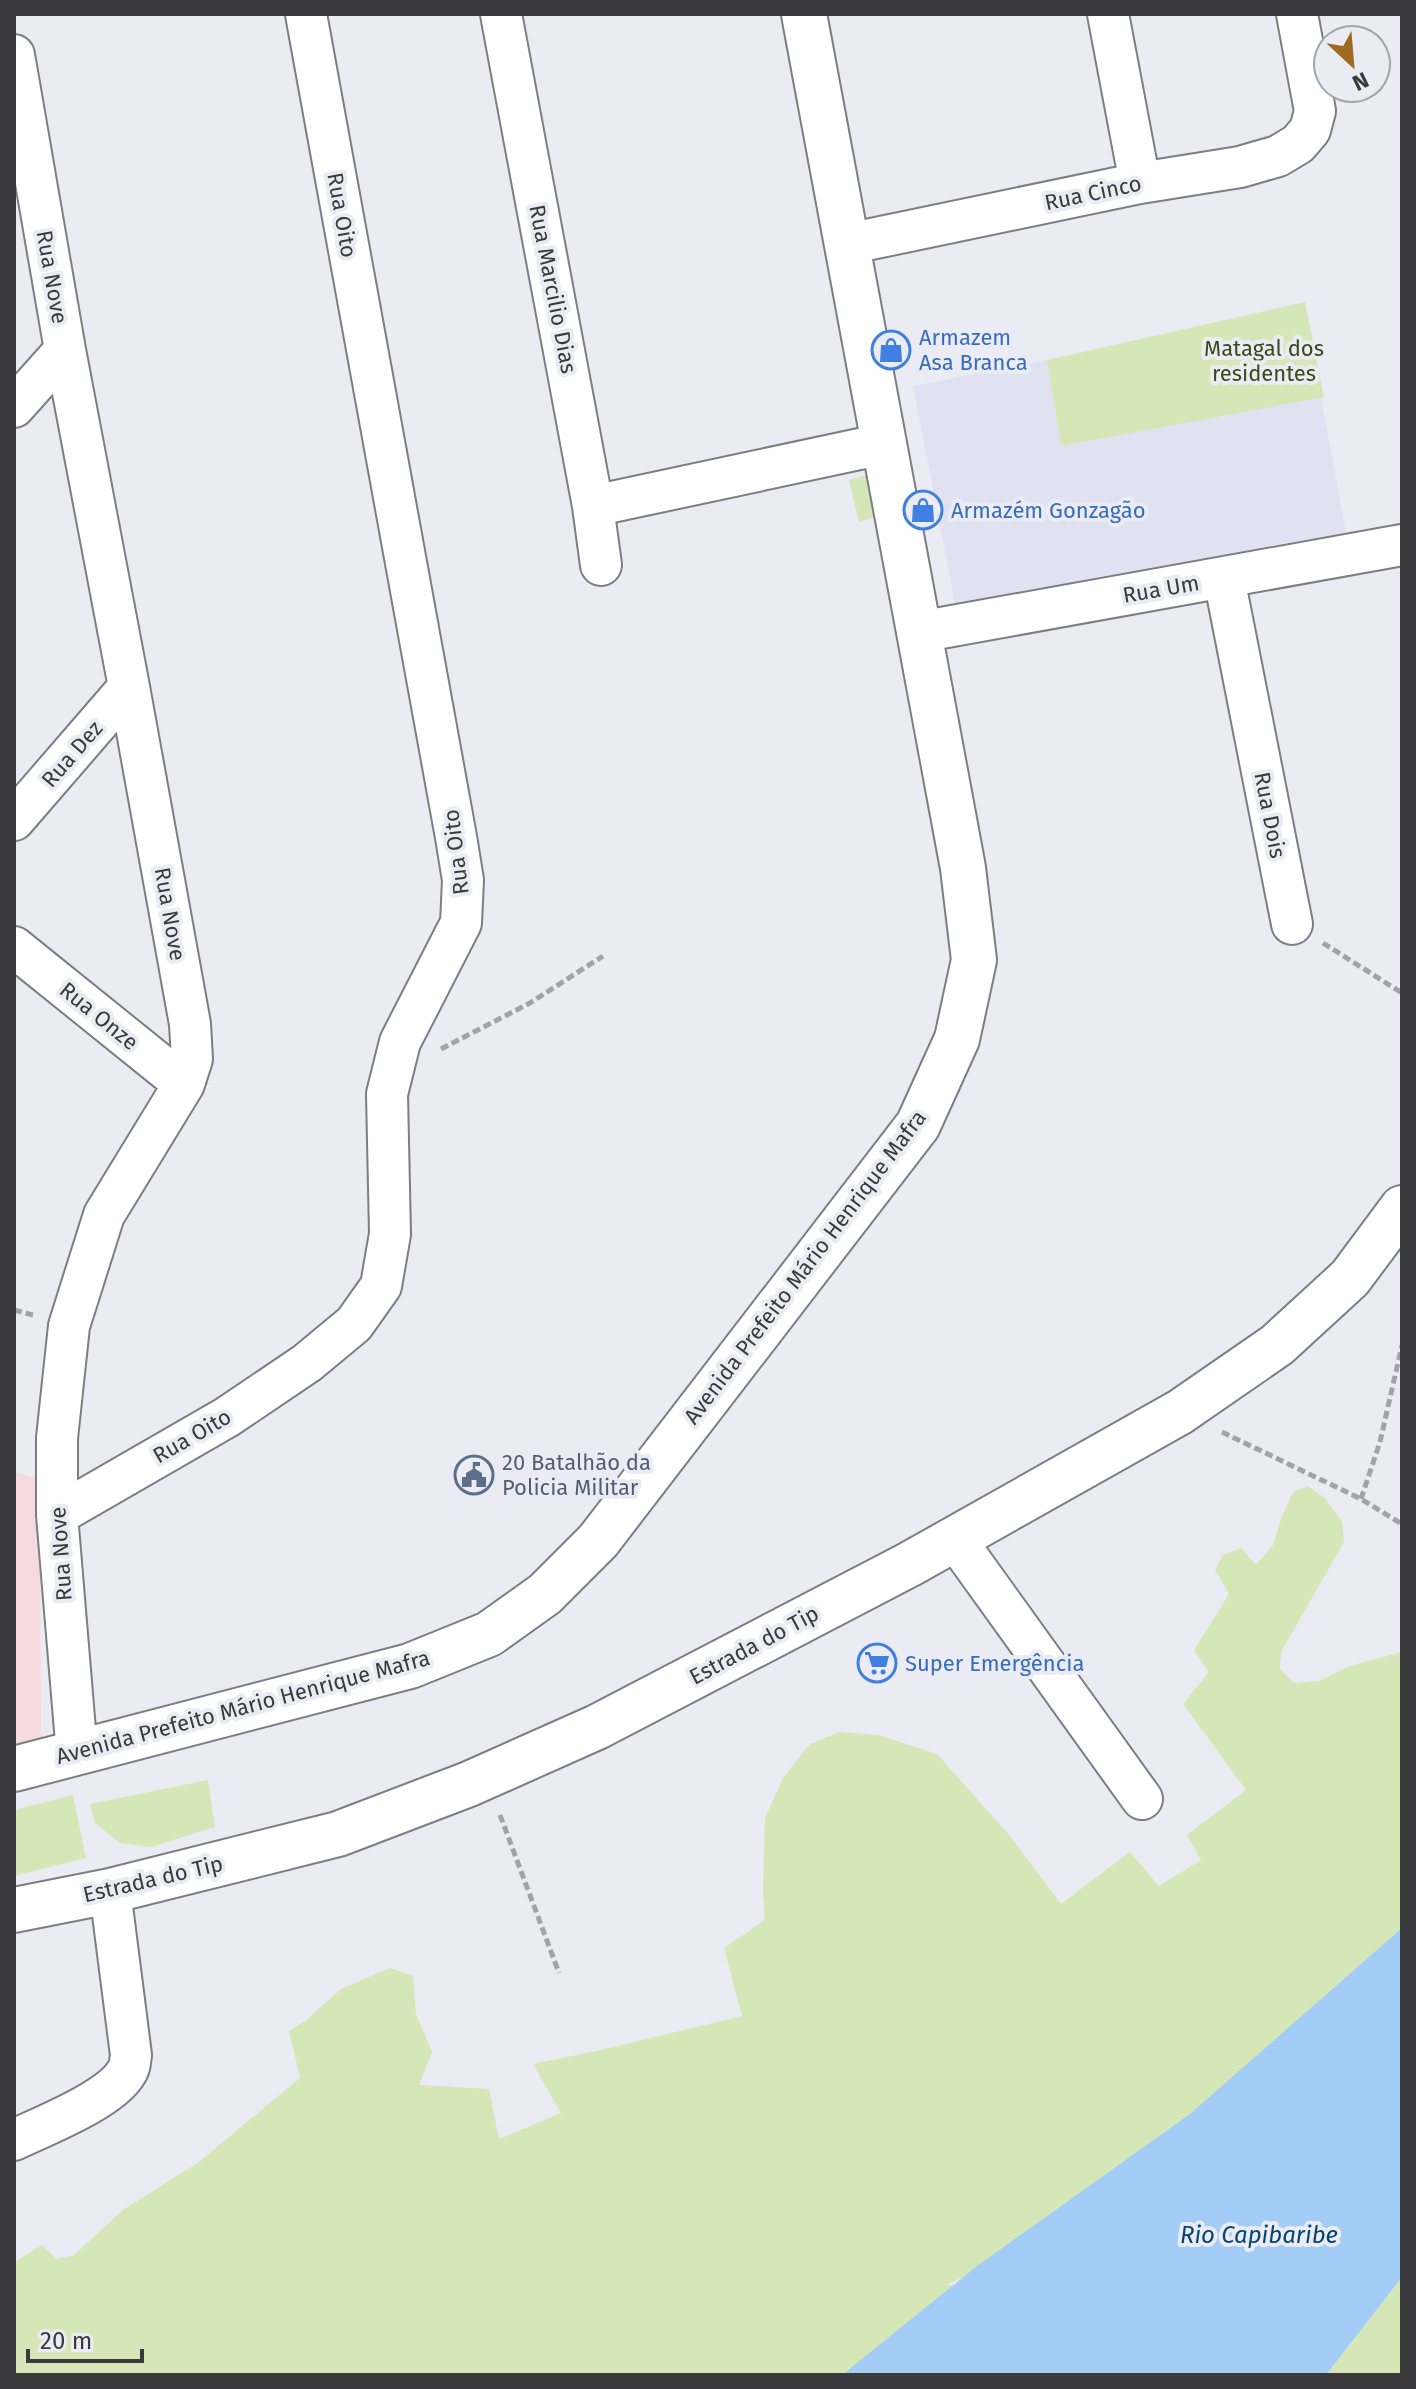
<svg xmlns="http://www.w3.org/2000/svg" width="1416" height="2389" viewBox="0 0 1416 2389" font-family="'Fira Sans',sans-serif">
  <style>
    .built { fill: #e0e2f1 }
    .medical { fill: #f5dbe0 }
    .green { fill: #d5e6b7 }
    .water { fill: #a3cdf7 }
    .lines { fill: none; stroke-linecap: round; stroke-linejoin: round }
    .minor-casing { stroke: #7d7d84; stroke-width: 44 }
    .tertiary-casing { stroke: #7d7d84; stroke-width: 48 }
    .path { stroke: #a2a3a8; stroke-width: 5; stroke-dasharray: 8 4; stroke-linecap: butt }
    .minor { stroke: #fff; stroke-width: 40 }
    .tertiary { stroke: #fff; stroke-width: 44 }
    .labels { text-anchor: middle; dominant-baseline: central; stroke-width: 8; stroke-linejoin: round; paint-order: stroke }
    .street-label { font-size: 22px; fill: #3a3a3d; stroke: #ebecf3 }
    .shop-label { font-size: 22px; fill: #366cbe; stroke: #ebecf3; text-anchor: start }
    .park-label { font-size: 22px; fill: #394817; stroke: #ebecf3 }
    .service-label { font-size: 22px; fill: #4e5e75; stroke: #ebecf3; text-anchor: start }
    .water-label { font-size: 24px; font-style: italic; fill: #054472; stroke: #ebecf3 }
  </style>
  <rect width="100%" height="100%" fill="#ebecf3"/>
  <path class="built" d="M 1047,360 L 1061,446 L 1321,397 L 1346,532 L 955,603 L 913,386 Z"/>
  <path class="medical" d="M 14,1472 L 40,1479 L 41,1741 L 14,1747 Z"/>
  <path class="green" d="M 1305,302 L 1324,397 L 1061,446 L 1047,360 Z
    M 874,473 L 882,515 L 859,522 L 849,480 Z
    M 1308,1486 L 1326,1499 L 1342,1522 L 1344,1542 L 1281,1652 L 1280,1669 L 1294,1683 L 1319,1681 L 1349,1666 L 1402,1652 L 1402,1945 L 1021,2250 L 946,2285 L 967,2286 L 972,2375 L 14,2375 L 14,2263 L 42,2245 L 57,2259 L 74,2255 L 123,2210 L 199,2162 L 300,2078 L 289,2031 L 305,2021 L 341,1989 L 390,1968 L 413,1976 L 416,2014 L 432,2052 L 419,2085 L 489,2089 L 499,2139 L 561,2113 L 533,2064 L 601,2050 L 742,2016 L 724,1948 L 765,1920 L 763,1891 L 765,1818 L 783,1778 L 810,1744 L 839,1732 L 879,1735 L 937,1754 L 1010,1836 L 1061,1904 L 1130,1852 L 1159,1886 L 1201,1860 L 1187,1835 L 1246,1790 L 1183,1704 L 1209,1672 L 1194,1650 L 1229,1594 L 1215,1570 L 1223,1555 L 1241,1548 L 1256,1565 L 1273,1545 L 1281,1519 L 1293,1492 Z
    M 208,1780 L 215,1827 L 151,1847 L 120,1843 L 95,1823 L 90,1804 Z
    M 73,1795 L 86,1858 L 14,1876 L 14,1810 Z
    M 1402,2277 L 1402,2375 L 1326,2375 Z"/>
  <path class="water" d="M 1402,1928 L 1402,2277 L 1326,2375 L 842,2375 L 977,2266 L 1190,2114 Z"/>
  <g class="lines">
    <defs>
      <path id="minor" d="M 501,14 L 593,506 L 601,565
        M 1108,14 L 1140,183
        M 14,55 L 65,350 L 129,687 L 190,1024 L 192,1059 L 184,1084 L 104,1215 L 69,1326 L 57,1438 L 57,1515 L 77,1754
        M 847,244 L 1140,183 L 1240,167 L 1278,156 L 1298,144 L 1310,130 L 1315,111 L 1297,14
        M 14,407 L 65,350
        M 593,506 L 883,444
        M 1224,578 L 1292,924
        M 919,632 L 1402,545
        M 14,820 L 129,687
        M 14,947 L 184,1084
        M 57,1515 L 227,1417 L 307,1363 L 354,1324 L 381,1286 L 390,1234 L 387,1094 L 400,1042 L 461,923 L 463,880 L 456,837 L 306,14
        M 955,1539 L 1142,1799
        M 14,2140 C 43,2126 110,2100 126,2073 C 130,2068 130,2062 131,2055 L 110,1891"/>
      <path id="tertiary" d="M 14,1769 L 410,1666 L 489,1634 L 545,1594 L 598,1541 L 918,1125 L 957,1039 L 974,960 L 963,868 L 804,14
        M 14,1910 L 110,1891 L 338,1834 L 469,1784 L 597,1727 L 910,1564 L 1180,1412 L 1277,1345 L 1350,1278 L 1402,1208"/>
    </defs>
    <use href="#minor" class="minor-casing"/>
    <use href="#tertiary" class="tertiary-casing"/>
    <path class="path" d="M 1323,943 L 1402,993
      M 441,1049 L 530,1003 L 603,956
      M 14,1310 L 33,1315
      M 1222,1432 L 1361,1499 L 1402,1524
      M 1361,1499 L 1380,1442 L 1402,1345
      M 500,1815 L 559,1973"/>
    <use href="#minor" class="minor"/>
    <use href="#tertiary" class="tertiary"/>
  </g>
  <defs>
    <symbol id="shop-ring" viewBox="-11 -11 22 22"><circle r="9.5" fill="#ebecf3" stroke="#3f7fe0" stroke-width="1.5"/><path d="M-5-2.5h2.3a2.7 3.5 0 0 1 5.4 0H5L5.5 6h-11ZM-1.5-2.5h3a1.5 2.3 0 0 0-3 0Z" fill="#3f7fe0"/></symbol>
    <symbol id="civic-ring" viewBox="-11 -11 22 22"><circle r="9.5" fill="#ebecf3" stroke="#5c6f8a" stroke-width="1.5"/><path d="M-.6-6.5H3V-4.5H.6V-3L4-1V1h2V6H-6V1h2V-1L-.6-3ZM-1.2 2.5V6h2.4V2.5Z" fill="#5c6f8a"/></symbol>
    <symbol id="supermarket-ring" viewBox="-11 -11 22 22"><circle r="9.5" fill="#ebecf3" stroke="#3f7fe0" stroke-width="1.5"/><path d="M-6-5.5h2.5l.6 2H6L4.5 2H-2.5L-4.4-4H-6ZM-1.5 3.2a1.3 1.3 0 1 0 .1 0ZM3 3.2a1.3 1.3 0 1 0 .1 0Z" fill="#3f7fe0"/></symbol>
  </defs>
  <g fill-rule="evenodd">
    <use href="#shop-ring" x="869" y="328" width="44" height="44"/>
    <use href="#shop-ring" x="901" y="488" width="44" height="44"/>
    <use href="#civic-ring" x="452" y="1453" width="44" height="44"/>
    <use href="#supermarket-ring" x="855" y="1641" width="44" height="44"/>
  </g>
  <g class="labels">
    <g class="street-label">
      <text transform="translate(1093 193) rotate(-12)">Rua Cinco</text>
      <text transform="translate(342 215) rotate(80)">Rua Oito</text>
      <text transform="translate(52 277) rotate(80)">Rua Nove</text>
      <text transform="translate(553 289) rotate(79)">Rua Marcilio Dias</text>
      <text transform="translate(1161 589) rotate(-10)">Rua Um</text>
      <text transform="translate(72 754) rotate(-49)">Rua Dez</text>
      <text transform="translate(1270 815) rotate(79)">Rua Dois</text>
      <text transform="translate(456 852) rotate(-97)">Rua Oito</text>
      <text transform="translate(170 914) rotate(80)">Rua Nove</text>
      <text transform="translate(99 1016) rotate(39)">Rua Onze</text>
      <text transform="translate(805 1267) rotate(-53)">Avenida Prefeito Mário Henrique Mafra</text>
      <text transform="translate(192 1436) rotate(-30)">Rua Oito</text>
      <text transform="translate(61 1554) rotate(-94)">Rua Nove</text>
      <text transform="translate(754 1645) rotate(-28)">Estrada do Tip</text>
      <text transform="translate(243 1707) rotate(-15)">Avenida Prefeito Mário Henrique Mafra</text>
      <text transform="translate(153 1879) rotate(-13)">Estrada do Tip</text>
    </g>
    <g class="shop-label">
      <text x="919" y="337">Armazem<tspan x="919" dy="25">Asa Branca</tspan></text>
      <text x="951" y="510">Armazém Gonzagão</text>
      <text x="905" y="1663">Super Emergência</text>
    </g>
    <g class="park-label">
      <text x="1264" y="348">Matagal dos<tspan x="1264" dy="25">residentes</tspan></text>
    </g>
    <g class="service-label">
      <text x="502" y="1462">20 Batalhão da<tspan x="502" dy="25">Policia Militar</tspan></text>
    </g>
    <g class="water-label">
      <text x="1259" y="2235">Rio Capibaribe</text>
    </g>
  </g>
  <rect width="1416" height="2389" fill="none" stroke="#3a3a3d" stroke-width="32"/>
  <g transform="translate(1352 64) rotate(154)"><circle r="38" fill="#ebecf3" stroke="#a4a5aa" stroke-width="2"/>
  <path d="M0-6L14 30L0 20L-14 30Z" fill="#9c6b1f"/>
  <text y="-12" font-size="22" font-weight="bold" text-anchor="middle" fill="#3a3a3d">N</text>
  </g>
  <path d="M28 2349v12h114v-12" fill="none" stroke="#3a3a3d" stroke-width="4"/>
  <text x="40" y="2349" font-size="24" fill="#3a3a3d" stroke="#ebecf3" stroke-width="6" paint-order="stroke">20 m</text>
</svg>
